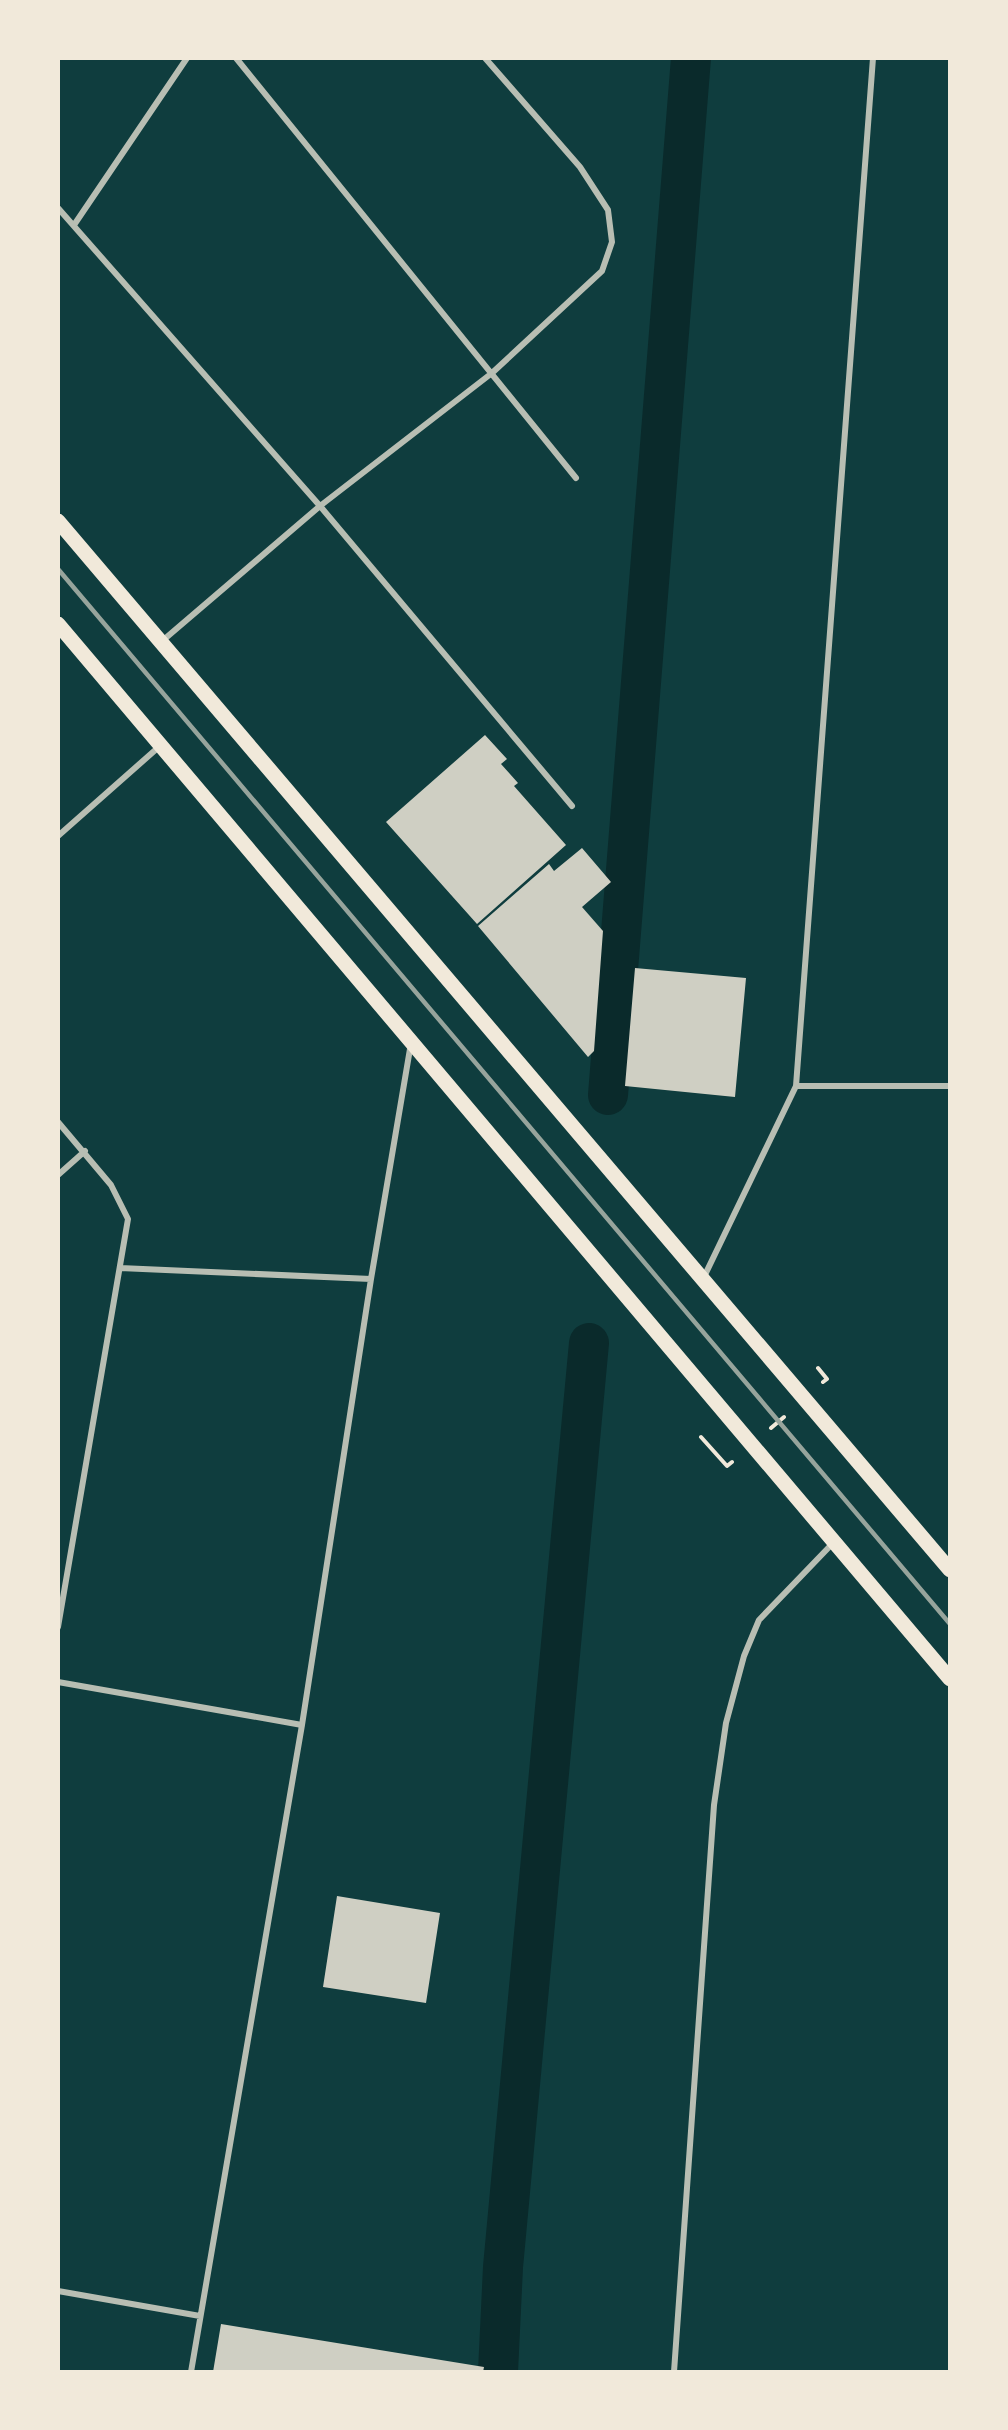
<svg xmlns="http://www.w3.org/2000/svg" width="1008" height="2430" viewBox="0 0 1008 2430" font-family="Raleway,sans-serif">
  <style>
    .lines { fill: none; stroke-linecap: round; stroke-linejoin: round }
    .canal { stroke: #0a2a2b; stroke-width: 40 }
    .building { fill: #cfcfc3 }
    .path { stroke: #f1e9da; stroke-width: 4 }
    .minor { stroke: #b8beb3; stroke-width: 6 }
    .primary { stroke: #f1e9da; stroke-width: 15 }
    .rail { stroke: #97a49c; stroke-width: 4.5 }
  </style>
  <rect width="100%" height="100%" fill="#0f3d3e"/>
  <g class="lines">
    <path class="canal" d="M 608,1095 L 691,58
      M 498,2372 L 503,2267 L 589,1343"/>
  </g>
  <path class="building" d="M 485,735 L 507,759 L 501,764 L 518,783 L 514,786 L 566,845 L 477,924 L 386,822 Z
    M 582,848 L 611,882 L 582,907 L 603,931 L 594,1051 L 588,1057 L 478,926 L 549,864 L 554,871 Z
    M 635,968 L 746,978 L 735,1097 L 625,1086 Z
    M 337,1896 L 440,1913 L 426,2003 L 323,1987 Z
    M 221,2324 L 484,2367 L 483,2372 L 213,2372 Z"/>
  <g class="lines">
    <path class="path" d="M 818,1368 L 827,1379 L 823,1382
      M 771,1428 L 784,1417
      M 701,1437 L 727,1466 L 732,1462"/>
    <path class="minor" d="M 236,58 L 576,478
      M 58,208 L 320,506 L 572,806
      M 74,225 L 187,58
      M 161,642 L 320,506 L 492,373 L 602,271 L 612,242 L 608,210 L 580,167 L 485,58
      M 58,836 L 161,745
      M 796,1086 L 950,1086
      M 58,1122 L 111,1185 L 128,1219 L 58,1627
      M 58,1175 L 85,1151
      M 120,1268 L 371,1279
      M 703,1279 L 796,1086 L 873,58
      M 58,1682 L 302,1725
      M 58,2291 L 200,2316
      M 191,2372 L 302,1725 L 371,1279 L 411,1043
      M 674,2372 L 714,1805 L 726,1723 L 744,1656 L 759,1620 L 833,1543"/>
    <path class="primary" d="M 58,521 L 950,1570
      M 58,624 L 950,1679"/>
    <path class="rail" d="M 58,569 L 950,1624"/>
  </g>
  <rect width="1008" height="2430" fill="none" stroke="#f1e9da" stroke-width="120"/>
</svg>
